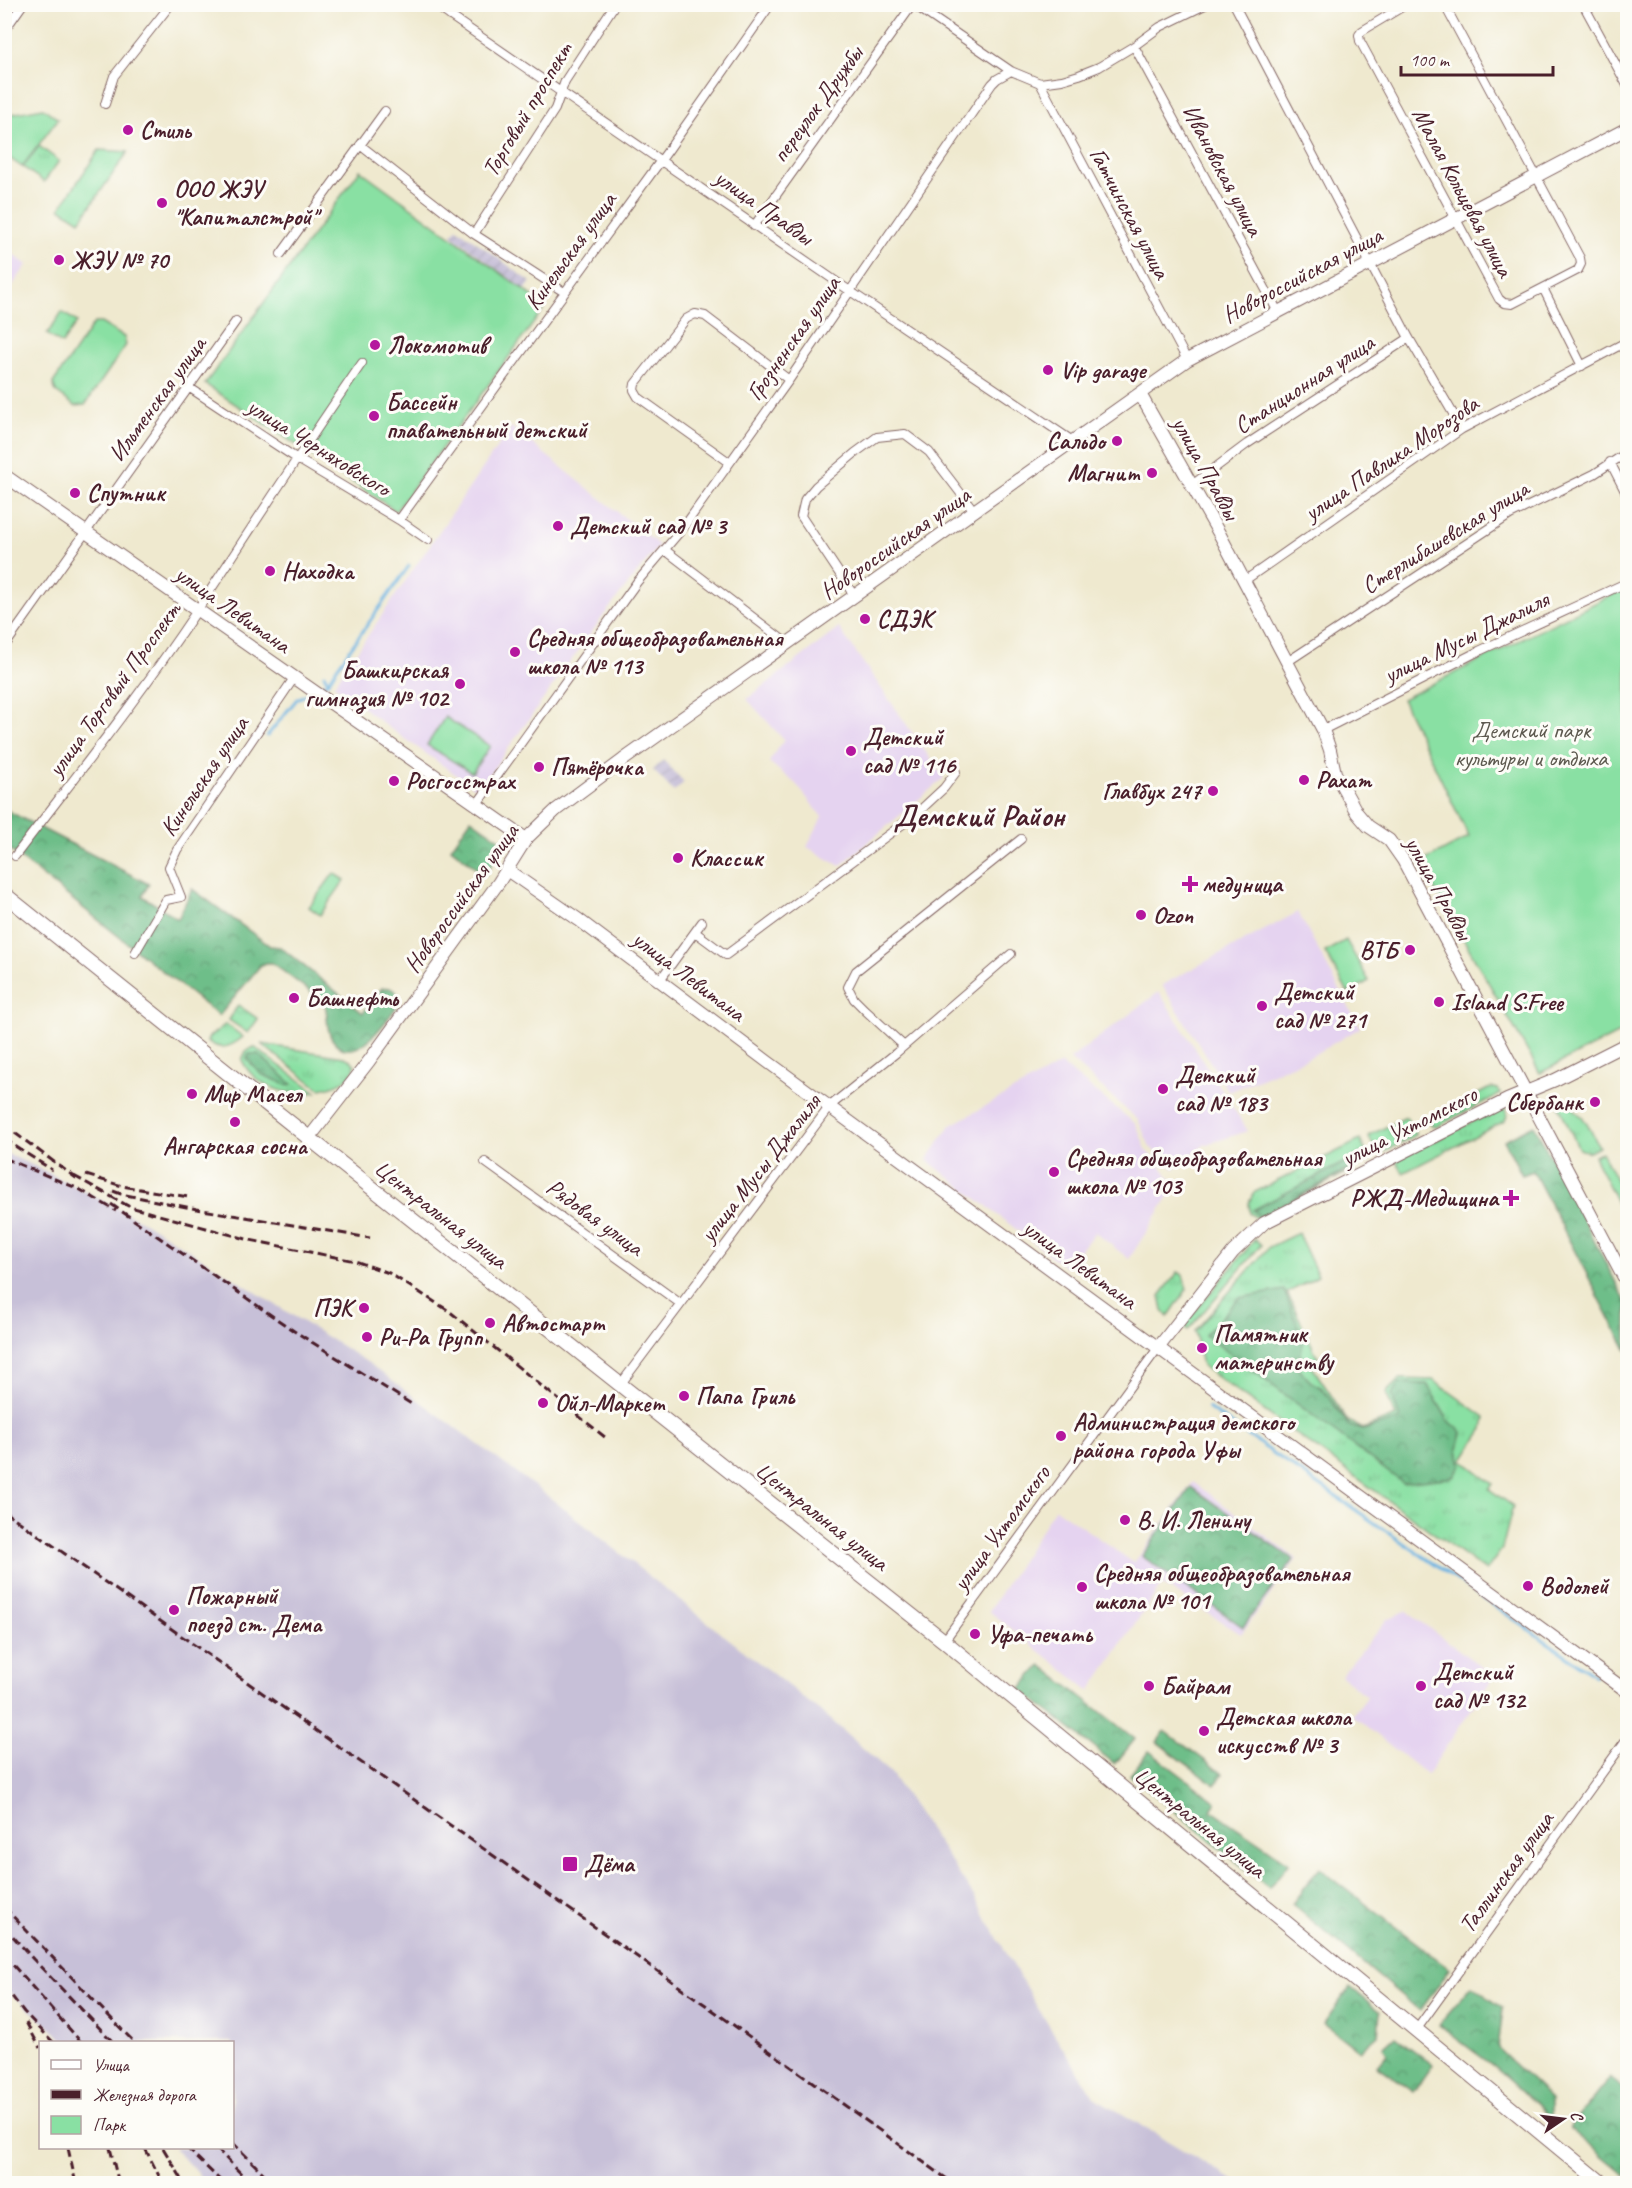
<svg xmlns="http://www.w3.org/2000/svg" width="1632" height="2188" viewBox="0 0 1632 2188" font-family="Caveat,sans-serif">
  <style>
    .built { fill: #e5d3f0 }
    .industrial { fill: url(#industrial-furrows) }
    .railway { fill: #c7c0d8 }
    .grass { fill: url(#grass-tufts); stroke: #6a8067; stroke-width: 1.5 }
    .forest { fill: url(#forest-crowns); stroke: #5c6e5a; stroke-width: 1.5 }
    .park { fill: #89e0a3; stroke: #6a8067; stroke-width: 1.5 }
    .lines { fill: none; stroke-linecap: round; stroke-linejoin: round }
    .stream { stroke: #69b2e1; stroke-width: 3 }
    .street-casing { stroke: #846664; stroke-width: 10 }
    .secondary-casing { stroke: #846664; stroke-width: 14 }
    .primary-casing { stroke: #846664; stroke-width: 16 }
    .street { stroke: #fff; stroke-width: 8 }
    .secondary { stroke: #fff; stroke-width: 12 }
    .primary { stroke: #fff; stroke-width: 14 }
    .rail { stroke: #4a1f2b; stroke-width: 3; stroke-dasharray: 9 4.5; stroke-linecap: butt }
    .poi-dot { fill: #b5179e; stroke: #fdfcf7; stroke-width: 2 }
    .labels { text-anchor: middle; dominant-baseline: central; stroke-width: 6; stroke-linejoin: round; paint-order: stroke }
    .street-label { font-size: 24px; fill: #4a1f2b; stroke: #fdfcf7 }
    .poi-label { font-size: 24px; font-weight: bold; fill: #4a1f2b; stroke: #fdfcf7; text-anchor: start }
    .park-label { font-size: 24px; fill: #5d594f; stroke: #fdfcf7 }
    .district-label { font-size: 30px; font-weight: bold; fill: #4a1f2b; stroke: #fdfcf7 }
  </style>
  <defs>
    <pattern id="industrial-furrows" width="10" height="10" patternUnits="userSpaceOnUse" patternTransform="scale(1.5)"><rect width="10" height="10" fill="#c7c0d8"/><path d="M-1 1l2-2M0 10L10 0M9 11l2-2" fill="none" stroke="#aca5ba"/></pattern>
    <pattern id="grass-tufts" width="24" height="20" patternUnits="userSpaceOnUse" patternTransform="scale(1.5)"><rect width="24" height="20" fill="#89e0a3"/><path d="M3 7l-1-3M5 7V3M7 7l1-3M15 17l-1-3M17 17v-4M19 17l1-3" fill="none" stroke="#78c08c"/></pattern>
    <pattern id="forest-crowns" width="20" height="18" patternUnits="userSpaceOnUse" patternTransform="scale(1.5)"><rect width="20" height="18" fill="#6ebe89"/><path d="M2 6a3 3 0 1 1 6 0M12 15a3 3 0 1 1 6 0" fill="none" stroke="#5c9a70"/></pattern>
  </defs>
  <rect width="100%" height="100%" fill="#fdfcf7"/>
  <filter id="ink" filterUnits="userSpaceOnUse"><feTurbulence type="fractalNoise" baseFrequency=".0167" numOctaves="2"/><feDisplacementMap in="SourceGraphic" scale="12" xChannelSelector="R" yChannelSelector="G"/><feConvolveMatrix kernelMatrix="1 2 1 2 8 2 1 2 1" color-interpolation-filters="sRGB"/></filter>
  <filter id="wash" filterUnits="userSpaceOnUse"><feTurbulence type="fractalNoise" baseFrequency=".008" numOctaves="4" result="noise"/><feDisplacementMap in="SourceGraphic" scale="24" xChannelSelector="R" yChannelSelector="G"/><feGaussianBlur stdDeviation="1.35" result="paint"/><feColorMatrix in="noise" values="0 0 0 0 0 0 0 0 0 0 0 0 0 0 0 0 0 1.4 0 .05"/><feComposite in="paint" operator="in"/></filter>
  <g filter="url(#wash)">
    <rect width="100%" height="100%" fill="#efe9cf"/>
    <path class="built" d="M 5,248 L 27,265 L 5,296 Z
      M 511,427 L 659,545 L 604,615 L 478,790 L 388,727 L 334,685 Z
      M 839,628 L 944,778 L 840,866 L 807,847 L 822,817 L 796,784 L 769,762 L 784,740 L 747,699 Z
      M 1298,912 L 1360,1028 L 1310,1057 L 1229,1092 L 1162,985 Z
      M 1159,992 L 1248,1131 L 1204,1145 L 1174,1169 L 1150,1147 L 1138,1120 L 1070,1059 Z
      M 1061,1064 L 1136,1124 L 1146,1149 L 1176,1185 L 1129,1259 L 1095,1232 L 1066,1268 L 927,1160 L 950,1126 Z
      M 1193,1482 L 1297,1559 L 1241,1634 L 1162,1584 L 1090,1691 L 989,1611 L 1055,1508 L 1134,1563 Z
      M 1406,1611 L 1494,1676 L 1427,1775 L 1352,1715 L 1367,1696 L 1341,1676 L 1387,1619 Z"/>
    <path class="industrial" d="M 457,228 L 531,282 L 525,290 L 452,235 Z
      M 663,760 L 684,782 L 674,792 L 653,770 Z"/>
    <path class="railway" d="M 5,1153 L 43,1170 L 144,1222 L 367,1362 L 549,1497 L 830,1719 L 891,1773 L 975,1898 L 1036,2005 L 1094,2097 L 1238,2183 L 206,2183 L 174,2148 L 232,2148 L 232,2042 L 66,2042 L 5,1988 Z"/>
    <path class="grass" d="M 39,146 L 59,161 L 44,182 L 23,167 Z
      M 238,1005 L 258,1019 L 248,1033 L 229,1020 Z
      M 226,1024 L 243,1037 C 231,1047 221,1051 207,1042 L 209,1037 Z
      M 261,1044 L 344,1057 L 351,1060 L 355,1065 C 354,1080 333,1087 320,1089 Z
      M 254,1047 L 316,1092 C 289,1097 254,1087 242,1060 L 246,1051 Z
      M 1493,1088 L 1498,1089 L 1500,1094 L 1436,1127 L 1431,1126 L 1432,1119 L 1488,1089 Z
      M 1564,1100 L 1568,1102 L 1587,1123 L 1599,1147 L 1590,1152 L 1579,1149 L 1557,1102 Z
      M 1504,1106 L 1507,1115 L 1505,1121 L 1403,1173 L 1396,1160 Z
      M 1406,1117 L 1416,1135 L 1379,1155 L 1368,1136 Z
      M 1360,1140 L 1370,1160 L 1258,1219 L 1250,1213 L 1249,1203 L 1253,1193 Z
      M 1602,1152 L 1627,1201 L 1627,1217 L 1625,1218 L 1594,1156 Z
      M 1298,1233 L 1318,1276 L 1287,1293 L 1318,1358 L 1311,1365 L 1348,1421 L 1363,1429 L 1396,1416 L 1386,1393 L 1400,1379 L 1433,1380 L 1485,1417 L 1483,1429 L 1462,1460 L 1493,1484 L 1489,1489 L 1513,1506 L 1502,1549 L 1486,1571 L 1202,1366 L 1195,1331 L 1269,1247 Z
      M 1255,1239 L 1261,1245 L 1188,1330 L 1183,1326 Z
      M 1178,1272 L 1183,1275 L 1187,1289 L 1168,1317 L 1163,1311 L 1160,1296 Z"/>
    <path class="forest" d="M 4,809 L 149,884 L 142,896 L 178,919 L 192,889 L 270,946 L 280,947 L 363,1013 L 382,988 C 392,986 399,992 400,1002 C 389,1017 355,1072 332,1039 C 325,1028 329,1013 324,1002 L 272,963 L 266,963 L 260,966 L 219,1016 L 5,846 Z
      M 471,819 L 505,843 L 485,875 L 451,848 Z
      M 249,1054 L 258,1054 L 292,1084 L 287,1085 L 261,1074 L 247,1059 Z
      M 1534,1125 L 1627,1304 L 1627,1351 L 1533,1171 L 1522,1175 L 1504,1140 Z
      M 1362,1153 L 1366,1160 L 1260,1217 L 1253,1210 Z
      M 1284,1290 L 1303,1339 L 1299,1369 L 1311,1382 L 1321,1387 L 1350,1426 L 1363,1430 L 1400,1419 L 1392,1394 L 1399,1383 L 1427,1384 L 1448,1420 L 1462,1432 L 1458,1449 L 1461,1465 L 1454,1477 L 1403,1483 L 1205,1335 L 1239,1298 Z
      M 1191,1487 L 1294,1560 L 1243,1627 L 1142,1556 Z
      M 1041,1665 L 1135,1739 L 1115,1764 L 1020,1689 Z
      M 1165,1731 L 1223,1774 L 1215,1785 L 1157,1742 Z
      M 1149,1751 L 1216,1802 L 1211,1810 L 1289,1863 L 1269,1888 L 1130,1775 Z
      M 1319,1868 L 1450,1969 L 1420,2011 L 1292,1904 Z
      M 1472,1986 L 1503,2008 L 1498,2049 L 1551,2099 L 1551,2118 L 1496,2068 L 1438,2025 Z
      M 1350,1987 L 1380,2011 L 1378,2035 L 1360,2051 L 1324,2023 Z
      M 1395,2036 L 1433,2065 L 1414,2092 L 1377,2066 L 1387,2054 L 1383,2047 Z
      M 1610,2078 L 1627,2091 L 1627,2176 L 1569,2128 Z"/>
    <path class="park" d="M 43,108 L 58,119 L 22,167 L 5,155 L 5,115 Z
      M 99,150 L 128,152 L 80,221 L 60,208 Z
      M 360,170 L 546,306 L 396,511 L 205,384 Z
      M 62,312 L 77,322 L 62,344 L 47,334 Z
      M 94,323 L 101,323 L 124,337 L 126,345 L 85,405 L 75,406 L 56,392 L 53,383 Z
      M 1627,587 L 1627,1029 L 1540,1073 L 1420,863 L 1469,837 L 1402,699 Z
      M 445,717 L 490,746 L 472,773 L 427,745 Z
      M 334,873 L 345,880 L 320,915 L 309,907 Z
      M 1346,940 L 1369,981 L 1348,993 L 1325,952 Z"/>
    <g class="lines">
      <path class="stream" d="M 324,674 L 328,682
        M 317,688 L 328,682 L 336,669 L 409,566
        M 267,736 L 297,699 L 309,693
        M 1208,1408 L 1596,1676"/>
    </g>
  </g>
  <g filter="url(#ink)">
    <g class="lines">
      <defs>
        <path id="street" d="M 433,4 L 850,291 L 1074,442
          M 913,4 L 1011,71
          M 1234,4 L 1409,338 L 1462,429
          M 1407,4 L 1362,31 L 1359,35 L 1360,41 L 1499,299 L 1504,303 L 1512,304 L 1578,270 L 1581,264 L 1580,258 L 1444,4
          M 1583,4 L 1628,87
          M 450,16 L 458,4
          M 4,31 L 23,4
          M 1134,46 L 1278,312
          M 1040,83 L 1187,360
          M 105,104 L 114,76 L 171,4
          M 360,145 L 474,234 L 564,292
          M 754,226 L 913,4
          M 474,234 L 555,109 L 565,81 L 615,4
          M 281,254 L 385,111
          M 1543,288 L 1582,366
          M 190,388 L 296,458 L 399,520 L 428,540
          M 729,462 L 638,397 L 634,390 L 635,384 L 686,319 L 695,314 L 705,316 L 789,380
          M 1610,462 L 1628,497
          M 1192,485 L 1247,444 L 1409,338
          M 399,520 L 667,152 L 771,4
          M 665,550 L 788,644
          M 1244,581 L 1462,429 L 1628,341
          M 855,597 L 801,516 L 805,499 L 816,486 L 855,453 L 877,437 L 905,434 L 929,452 L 975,512
          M 4,647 L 236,321
          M 1287,662 L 1510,515 L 1594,474 L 1628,452
          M 1323,730 L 1479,651 L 1628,582
          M 477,804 L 637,582 L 683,528 L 789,380 L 992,84 L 997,79 L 1011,71 L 1040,83 L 1062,80 L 1079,75 L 1099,67 L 1134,46 L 1160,27 L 1207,4
          M 15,856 C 76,776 140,696 196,612 C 251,529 305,445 362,363
          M 695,932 L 726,955 L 915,815 L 944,788 L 956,772
          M 135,953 L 166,900 L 181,897 L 169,867 L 177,850 L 294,678
          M 660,980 L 702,922
          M 904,1046 L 865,1010 L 854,999 L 848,987 L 856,971 L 1021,839
          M 485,1162 L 681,1304
          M 620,1385 L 830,1106 L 896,1053 L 1011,954
          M 944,1641 L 1158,1348
          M 1417,2029 L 1628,1737"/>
        <path id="secondary" d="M 1140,394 L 1220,535 L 1323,730 L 1330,750 L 1335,773 L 1357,813 L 1368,826 L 1389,840 L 1403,860 L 1628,1285
          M 4,475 L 526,839
          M 507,870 L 579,920 L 768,1062 L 1628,1692
          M 309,1138 L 369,1061 L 499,882 L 526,839 L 556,810 L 623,760 L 1187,360 L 1628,128
          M 1158,1348 L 1233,1252 L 1264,1223 L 1507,1100 L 1555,1080 L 1628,1043"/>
        <path id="primary" d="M 4,894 L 309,1138 L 944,1641 L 1603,2184"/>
      </defs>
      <use href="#street" class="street-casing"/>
      <use href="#secondary" class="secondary-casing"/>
      <use href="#primary" class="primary-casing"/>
      <use href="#street" class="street"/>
      <use href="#secondary" class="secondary"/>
      <use href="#primary" class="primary"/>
      <path class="rail" d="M 4,1125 L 80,1181
        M 4,1139 L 52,1170
        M 4,1158 L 79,1189 L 116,1211
        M 86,1175 L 122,1186 L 188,1197
        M 74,1176 L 130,1207 L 250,1240 L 355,1261 L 389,1273 L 449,1311 L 606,1438
        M 113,1191 L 121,1194 L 197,1209 L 370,1238
        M 111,1204 L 294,1331 L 413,1405
        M 4,1511 L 707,2006 L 954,2184
        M 4,1907 L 134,2042
        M 4,1926 L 33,1959 L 113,2042
        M 4,1955 L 81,2042
        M 4,1986 L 24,2012 L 53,2042
        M 26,2022 L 40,2048
        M 232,2142 L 274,2184
        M 68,2148 L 76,2184
        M 110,2148 L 119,2184
        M 145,2148 L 163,2184
        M 163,2148 L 185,2184
        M 187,2148 L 224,2184
        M 216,2148 L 251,2184"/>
    </g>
  </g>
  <g class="poi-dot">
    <circle cx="128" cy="130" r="6"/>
    <circle cx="162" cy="203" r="6"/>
    <circle cx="59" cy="260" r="6"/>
    <circle cx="375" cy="345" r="6"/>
    <circle cx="1048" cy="370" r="6"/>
    <circle cx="374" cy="416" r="6"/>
    <circle cx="1117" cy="441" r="6"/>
    <circle cx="1152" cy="473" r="6"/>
    <circle cx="75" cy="493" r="6"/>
    <circle cx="558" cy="526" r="6"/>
    <circle cx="270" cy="571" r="6"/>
    <circle cx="865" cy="619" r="6"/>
    <circle cx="515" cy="652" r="6"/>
    <circle cx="460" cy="684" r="6"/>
    <circle cx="851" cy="751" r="6"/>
    <circle cx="539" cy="767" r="6"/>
    <circle cx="1304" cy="780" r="6"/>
    <circle cx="394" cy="781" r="6"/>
    <circle cx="1213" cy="791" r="6"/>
    <circle cx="678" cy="858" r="6"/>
    <path d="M1187 875h6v6h6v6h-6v6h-6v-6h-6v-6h6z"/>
    <circle cx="1141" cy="915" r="6"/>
    <circle cx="1410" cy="950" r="6"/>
    <circle cx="294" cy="998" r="6"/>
    <circle cx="1439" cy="1002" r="6"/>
    <circle cx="1262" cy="1006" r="6"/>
    <circle cx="1163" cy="1089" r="6"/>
    <circle cx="192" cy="1094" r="6"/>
    <circle cx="1595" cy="1102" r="6"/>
    <circle cx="235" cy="1122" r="6"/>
    <circle cx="1054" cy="1172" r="6"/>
    <path d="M1508 1189h6v6h6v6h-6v6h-6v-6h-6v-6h6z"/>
    <circle cx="364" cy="1308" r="6"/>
    <circle cx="490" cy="1323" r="6"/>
    <circle cx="367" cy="1337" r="6"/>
    <circle cx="1202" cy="1348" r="6"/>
    <circle cx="684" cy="1396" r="6"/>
    <circle cx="543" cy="1403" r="6"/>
    <circle cx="1061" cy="1436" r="6"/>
    <circle cx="1125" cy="1520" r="6"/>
    <circle cx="1528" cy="1586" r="6"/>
    <circle cx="1082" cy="1587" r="6"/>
    <circle cx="174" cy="1610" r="6"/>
    <circle cx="975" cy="1634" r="6"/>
    <circle cx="1149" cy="1686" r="6"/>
    <circle cx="1421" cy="1686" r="6"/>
    <circle cx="1204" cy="1731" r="6"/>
    <rect x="562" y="1856" width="16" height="16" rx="3"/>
  </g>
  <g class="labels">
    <g class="street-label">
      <text transform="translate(817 104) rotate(-54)">переулок Дружбы</text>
      <text transform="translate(527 109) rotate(-59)">Торговый проспект</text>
      <text transform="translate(1223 170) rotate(62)">Ивановская улица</text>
      <text transform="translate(1463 192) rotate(62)">Малая Кольцевая улица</text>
      <text transform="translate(764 207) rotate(35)">улица Правды</text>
      <text transform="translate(1130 213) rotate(62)">Гатчинская улица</text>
      <text transform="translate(570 251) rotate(-54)">Кинельская улица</text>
      <text transform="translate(1302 275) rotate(-28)">Новороссийская улица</text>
      <text transform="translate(793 338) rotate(-55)">Грозненская улица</text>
      <text transform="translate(1304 384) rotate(-33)">Станционная улица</text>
      <text transform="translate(157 399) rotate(-54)">Ильменская улица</text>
      <text transform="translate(319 447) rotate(32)">улица Черняховского</text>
      <text transform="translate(1391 458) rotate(-34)">улица Павлика Морозова</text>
      <text transform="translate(1206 468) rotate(61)">улица Правды</text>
      <text transform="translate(1445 537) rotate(-32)">Стерлибашевская улица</text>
      <text transform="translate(895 543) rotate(-35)">Новороссийская улица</text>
      <text transform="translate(233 609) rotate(35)">улица Левитана</text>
      <text transform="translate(1466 637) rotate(-26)">улица Мусы Джалиля</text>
      <text transform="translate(114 689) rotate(-54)">улица Торговый Проспект</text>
      <text transform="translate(204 776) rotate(-56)">Кинельская улица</text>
      <text transform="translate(1439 888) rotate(61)">улица Правды</text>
      <text transform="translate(461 898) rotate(-54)">Новороссийская улица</text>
      <text transform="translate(689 976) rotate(37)">улица Левитана</text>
      <text transform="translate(1409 1126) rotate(-27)">улица Ухтомского</text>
      <text transform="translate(760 1168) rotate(-52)">улица Мусы Джалиля</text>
      <text transform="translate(441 1214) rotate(38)">Центральная улица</text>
      <text transform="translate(595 1217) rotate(36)">Рядовая улица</text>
      <text transform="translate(1080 1264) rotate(36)">улица Левитана</text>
      <text transform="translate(822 1516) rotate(38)">Центральная улица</text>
      <text transform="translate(1001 1528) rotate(-54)">улица Ухтомского</text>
      <text transform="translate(1200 1822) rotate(39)">Центральная улица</text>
      <text transform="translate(1506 1872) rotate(-54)">Таллинская улица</text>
    </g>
    <g class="poi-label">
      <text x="140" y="130">Стиль</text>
      <text x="174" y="189">ООО ЖЭУ<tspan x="174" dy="28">"Капиталстрой"</tspan></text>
      <text x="71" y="260">ЖЭУ № 70</text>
      <text x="387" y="345">Локомотив</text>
      <text x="1060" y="370">Vip garage</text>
      <text x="386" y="402">Бассейн<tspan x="386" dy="28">плавательный детский</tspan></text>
      <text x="1105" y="441" text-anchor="end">Сальдо</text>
      <text x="1140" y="473" text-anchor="end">Магнит</text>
      <text x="87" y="493">Спутник</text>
      <text x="570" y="526">Детский сад № 3</text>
      <text x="282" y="571">Находка</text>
      <text x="877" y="619">СДЭК</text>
      <text x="527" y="638">Средняя общеобразовательная<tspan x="527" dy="28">школа № 113</tspan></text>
      <text x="448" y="670" text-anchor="end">Башкирская<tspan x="448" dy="28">гимназия № 102</tspan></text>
      <text x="863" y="737">Детский<tspan x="863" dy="28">сад № 116</tspan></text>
      <text x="551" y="767">Пятёрочка</text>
      <text x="1316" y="780">Рахат</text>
      <text x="406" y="781">Росгосстрах</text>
      <text x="1201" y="791" text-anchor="end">Главбух 247</text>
      <text x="690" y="858">Классик</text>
      <text x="1202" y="884">медуница</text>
      <text x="1153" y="915">Ozon</text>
      <text x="1398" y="950" text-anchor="end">ВТБ</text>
      <text x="1274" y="992">Детский<tspan x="1274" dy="28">сад № 271</tspan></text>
      <text x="306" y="998">Башнефть</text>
      <text x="1451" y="1002">Island S.Free</text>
      <text x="1175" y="1075">Детский<tspan x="1175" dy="28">сад № 183</tspan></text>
      <text x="204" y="1094">Мир Масел</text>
      <text x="1583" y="1102" text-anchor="end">Сбербанк</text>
      <text x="235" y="1146" text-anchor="middle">Ангарская сосна</text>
      <text x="1066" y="1158">Средняя общеобразовательная<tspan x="1066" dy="28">школа № 103</tspan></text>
      <text x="1498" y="1198" text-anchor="end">РЖД-Медицина</text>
      <text x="352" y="1308" text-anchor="end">ПЭК</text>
      <text x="502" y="1323">Автостарт</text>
      <text x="1214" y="1334">Памятник<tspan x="1214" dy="28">материнству</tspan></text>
      <text x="379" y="1337">Ри-Ра Групп</text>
      <text x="696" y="1396">Папа Гриль</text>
      <text x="555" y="1403">Ойл-Маркет</text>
      <text x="1073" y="1422">Администрация демского<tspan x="1073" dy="28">района города Уфы</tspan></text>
      <text x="1137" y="1520">В. И. Ленину</text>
      <text x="1094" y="1573">Средняя общеобразовательная<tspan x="1094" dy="28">школа № 101</tspan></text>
      <text x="1540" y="1586">Водолей</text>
      <text x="186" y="1596">Пожарный<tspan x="186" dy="28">поезд ст. Дема</tspan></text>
      <text x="987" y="1634">Уфа-печать</text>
      <text x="1433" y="1672">Детский<tspan x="1433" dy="28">сад № 132</tspan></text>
      <text x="1161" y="1686">Байрам</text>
      <text x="1216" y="1717">Детская школа<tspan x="1216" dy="28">искусств № 3</tspan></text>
      <text x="584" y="1864">Дёма</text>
    </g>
    <g class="park-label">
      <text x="1531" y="730">Демский парк<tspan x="1531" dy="28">культуры и отдыха</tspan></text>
    </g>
    <g class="district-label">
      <text x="979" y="816">Демский Район</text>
    </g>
  </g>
  <rect width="1632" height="2188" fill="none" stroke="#fdfcf7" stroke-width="24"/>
  <rect x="39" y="2041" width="195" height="108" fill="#fdfcf7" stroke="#b5a4a5" stroke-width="1.5"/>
  <rect x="51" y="2060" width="30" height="9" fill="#ffffff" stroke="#b5a4a5" stroke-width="1.5"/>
  <text x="93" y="2071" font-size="18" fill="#4a1f2b">Улица</text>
  <rect x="51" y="2090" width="30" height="9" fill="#4a1f2b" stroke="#b5a4a5" stroke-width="1.5"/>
  <text x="93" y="2101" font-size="18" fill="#4a1f2b">Железная дорога</text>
  <rect x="51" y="2116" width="30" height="18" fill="#89e0a3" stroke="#b5a4a5" stroke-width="1.5"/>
  <text x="93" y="2131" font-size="18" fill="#4a1f2b">Парк</text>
  <g transform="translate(1563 2119) rotate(76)" stroke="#fdfcf7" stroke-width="4.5" paint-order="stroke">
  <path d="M0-4.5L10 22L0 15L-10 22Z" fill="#4a1f2b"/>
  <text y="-9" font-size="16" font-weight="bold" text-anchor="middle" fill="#4a1f2b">С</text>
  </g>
  <path d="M1401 66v9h152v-9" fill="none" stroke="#4a1f2b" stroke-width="3"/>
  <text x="1410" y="66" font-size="18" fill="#4a1f2b" stroke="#fdfcf7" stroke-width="4.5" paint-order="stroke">100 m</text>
</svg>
